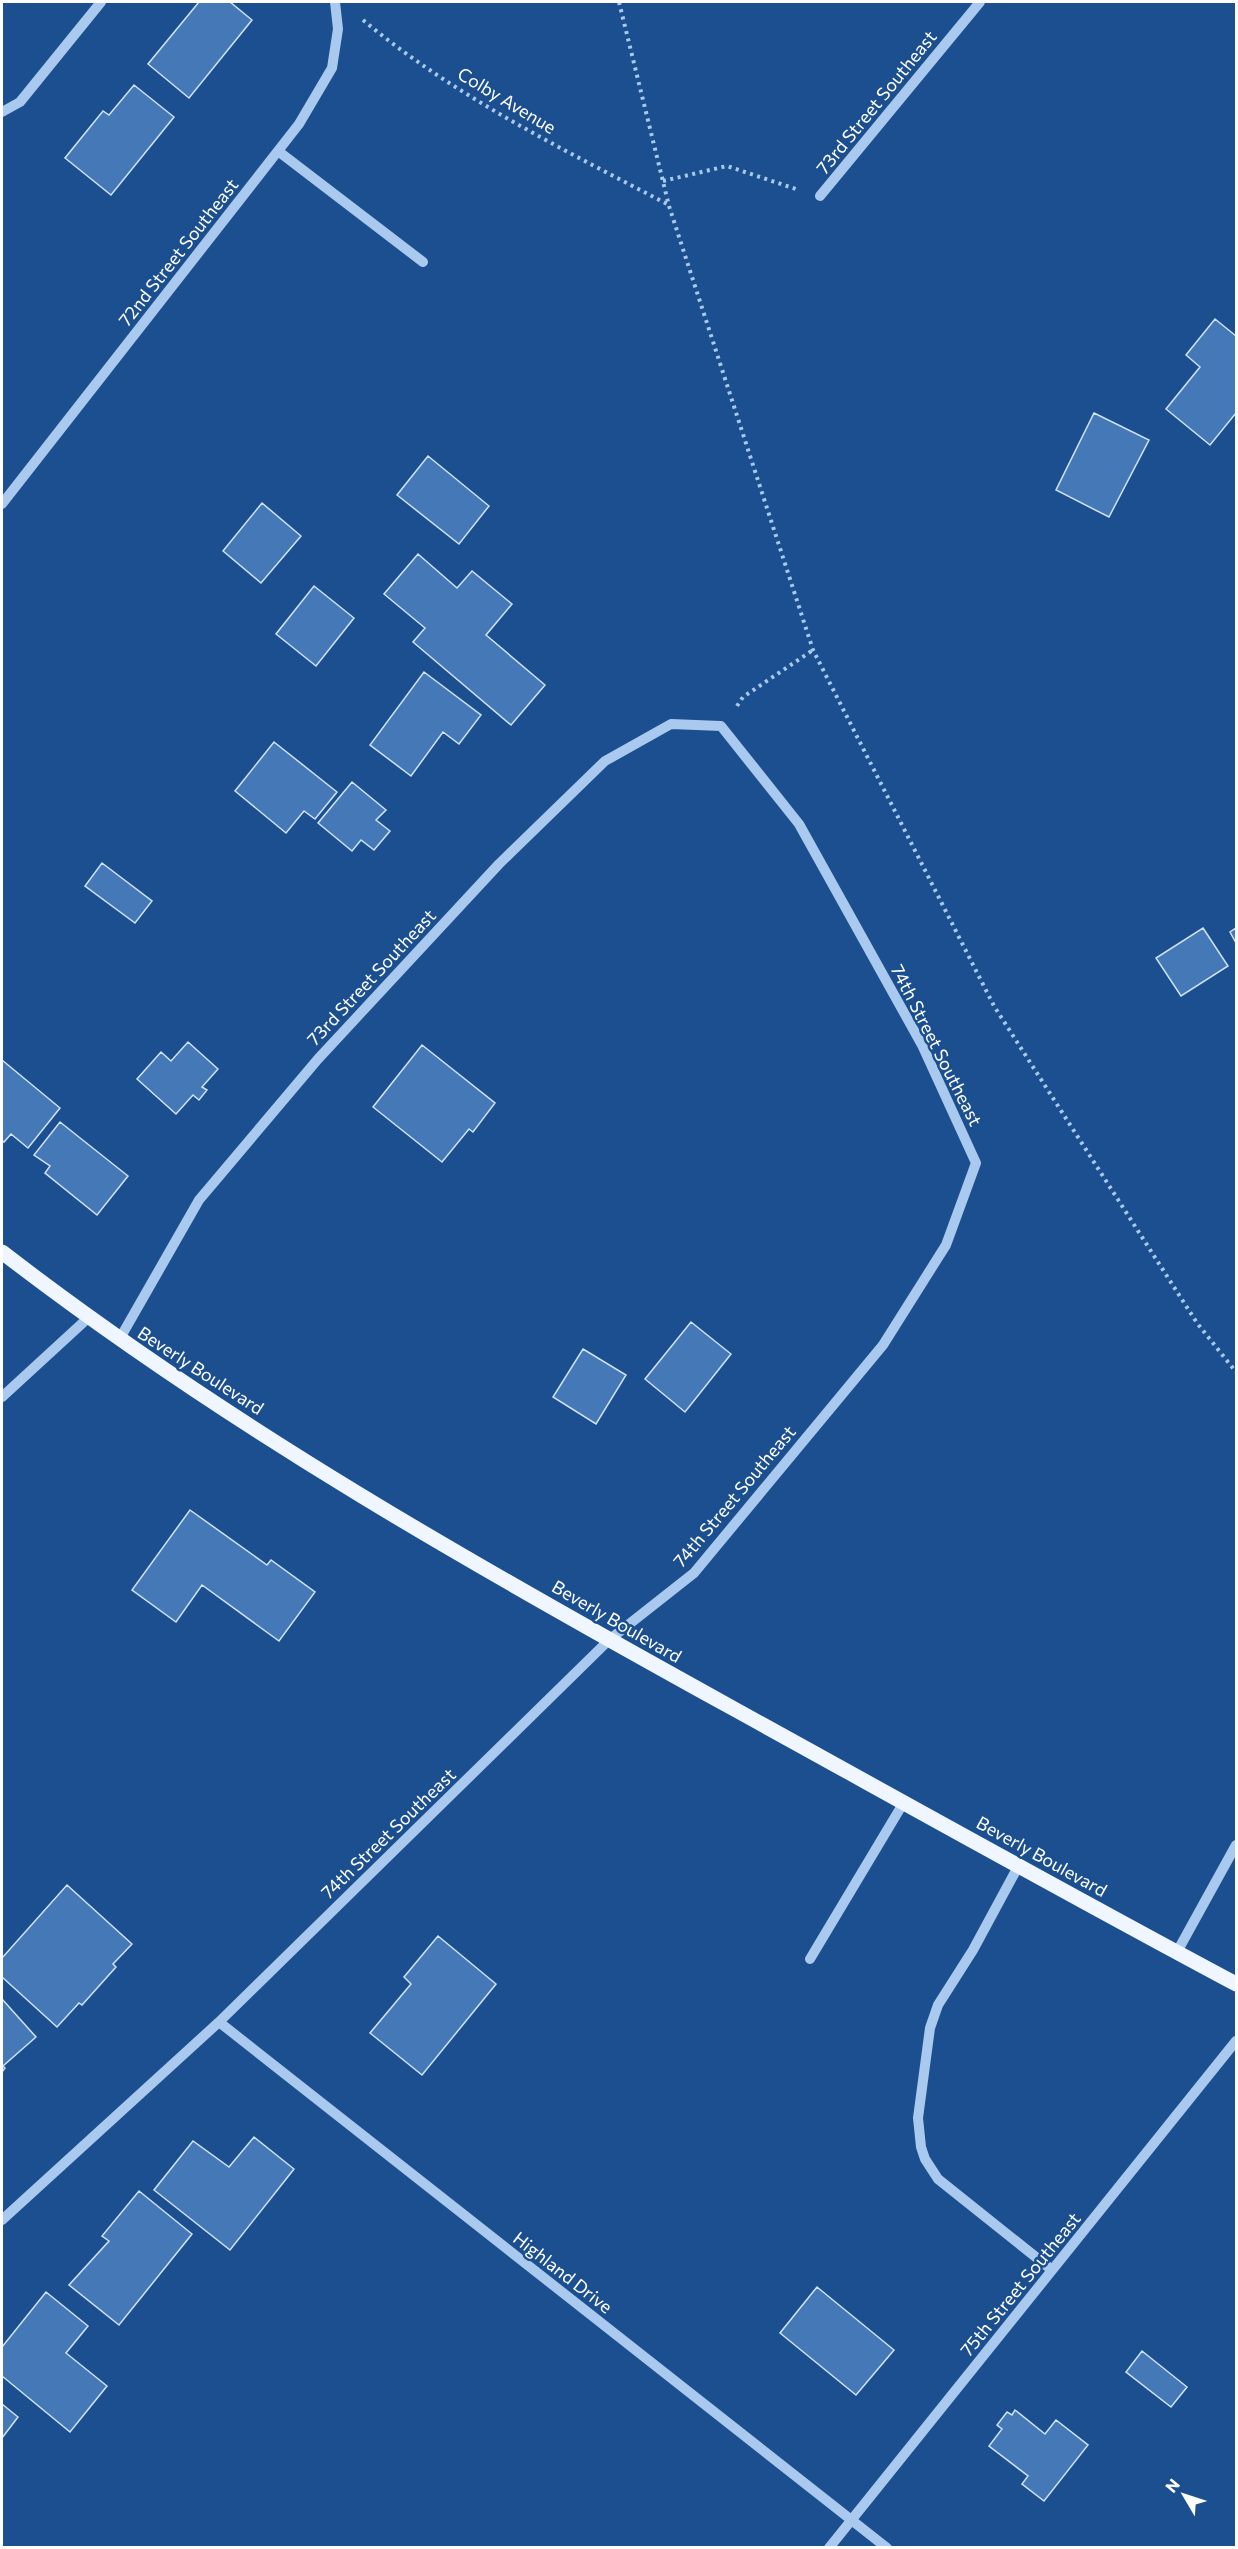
<svg xmlns="http://www.w3.org/2000/svg" width="1238" height="2549" viewBox="0 0 1238 2549" font-family="Commissioner,sans-serif">
  <style>
    .building { fill: #4478b7; stroke: #cfe3fa; stroke-width: 1.5 }
    .lines { fill: none; stroke-linecap: round; stroke-linejoin: round }
    .path { stroke: #a9c9ee; stroke-width: 4; stroke-dasharray: 3 4.5; stroke-linecap: butt }
    .minor { stroke: #a9c9ee; stroke-width: 10 }
    .major { stroke: #f0f6ff; stroke-width: 15 }
    .labels { text-anchor: middle; dominant-baseline: central; stroke-width: 5; stroke-linejoin: round; paint-order: stroke }
    .street-label { font-size: 18px; fill: #fff; stroke: #1b4f8f }
  </style>
  <rect width="100%" height="100%" fill="#1b4f8f"/>
  <path class="building" d="M 199,2 L 230,2 L 252,20 L 189,98 L 148,64 Z
    M 134,85 L 174,117 L 111,195 L 65,158 L 103,111 L 109,115 Z
    M 1215,319 L 1236,336 L 1236,413 L 1210,445 L 1166,409 L 1200,367 L 1186,355 Z
    M 1094,413 L 1149,440 L 1109,517 L 1056,490 Z
    M 428,456 L 489,506 L 459,544 L 397,495 Z
    M 262,503 L 301,536 L 261,583 L 223,551 Z
    M 418,554 L 457,588 L 472,571 L 512,604 L 486,635 L 545,685 L 511,725 L 413,642 L 425,628 L 384,594 Z
    M 314,586 L 354,618 L 316,666 L 276,634 Z
    M 424,672 L 481,715 L 459,744 L 443,732 L 411,776 L 370,745 Z
    M 274,742 L 337,792 L 315,819 L 304,811 L 286,833 L 235,791 Z
    M 352,782 L 386,810 L 376,820 L 390,831 L 374,850 L 361,840 L 352,851 L 318,823 Z
    M 102,863 L 152,901 L 135,923 L 85,886 Z
    M 1203,928 L 1228,966 L 1181,996 L 1156,958 Z
    M 1236,928 L 1236,943 L 1230,932 Z
    M 188,1042 L 218,1069 L 202,1087 L 207,1090 L 199,1100 L 193,1095 L 176,1114 L 137,1079 L 161,1052 L 171,1061 Z
    M 422,1045 L 495,1103 L 473,1132 L 469,1129 L 442,1162 L 373,1107 Z
    M 2,1060 L 60,1108 L 28,1148 L 11,1134 L 4,1142 L 2,1141 Z
    M 60,1122 L 128,1176 L 97,1215 L 45,1173 L 50,1166 L 34,1155 Z
    M 691,1322 L 731,1354 L 685,1412 L 645,1379 Z
    M 583,1349 L 626,1375 L 596,1424 L 553,1397 Z
    M 190,1510 L 267,1565 L 271,1560 L 315,1592 L 279,1641 L 202,1585 L 176,1622 L 132,1590 Z
    M 67,1885 L 132,1944 L 113,1964 L 116,1967 L 82,2005 L 79,2003 L 57,2027 L 2,1977 L 2,1958 Z
    M 438,1936 L 496,1984 L 422,2075 L 370,2033 L 411,1984 L 404,1977 Z
    M 2,1999 L 36,2037 L 3,2066 L 5,2068 L 2,2072 Z
    M 254,2137 L 294,2169 L 230,2250 L 154,2190 L 193,2141 L 229,2167 Z
    M 139,2191 L 192,2234 L 119,2325 L 69,2285 L 109,2241 L 102,2236 Z
    M 817,2287 L 894,2350 L 856,2395 L 780,2333 Z
    M 46,2292 L 88,2326 L 66,2353 L 107,2386 L 70,2432 L 2,2376 L 2,2347 Z
    M 1142,2351 L 1187,2387 L 1171,2407 L 1126,2372 Z
    M 2,2404 L 18,2417 L 2,2438 Z
    M 1015,2410 L 1045,2434 L 1056,2420 L 1088,2445 L 1044,2501 L 1022,2484 L 1028,2476 L 989,2446 L 1002,2429 L 997,2425 L 1007,2412 L 1012,2415 Z"/>
  <g class="lines">
    <path class="path" d="M 619,2 L 669,206 L 813,650 L 994,1006 L 1197,1323 L 1236,1372
      M 363,20 C 454,96 564,150 669,205
      M 663,181 L 727,166 L 796,189
      M 737,706 L 743,697 L 813,650"/>
    <path class="minor" d="M 2,112 L 20,102 L 101,2
      M 278,151 L 423,262
      M 820,196 L 980,2
      M 2,504 L 299,124 L 332,68 L 338,29 L 335,2
      M 2,1397 L 88,1318
      M 1019,1865 L 973,1950 L 938,2005 L 930,2028 L 918,2118 L 921,2147 L 925,2159 L 938,2179 L 1052,2270
      M 1177,1952 L 1236,1845
      M 810,1959 L 904,1802
      M 219,2022 L 887,2548
      M 2,2220 L 219,2022 L 609,1640 L 694,1573 L 883,1345 L 946,1245 L 976,1163 L 922,1045 L 799,824 L 721,726 L 671,724 L 605,761 L 499,864 L 318,1059 L 199,1200 L 119,1340
      M 829,2548 L 1236,2041"/>
    <path class="major" d="M 2,1252 C 230,1428 484,1571 736,1710 C 903,1802 1069,1895 1236,1984"/>
  </g>
  <g class="labels">
    <g class="street-label">
      <text transform="translate(507 100) rotate(31)">Colby Avenue</text>
      <text transform="translate(876 102) rotate(-51)">73rd Street Southeast</text>
      <text transform="translate(178 252) rotate(-52)">72nd Street Southeast</text>
      <text transform="translate(371 977) rotate(-47)">73rd Street Southeast</text>
      <text transform="translate(937 1045) rotate(63)">74th Street Southeast</text>
      <text transform="translate(201 1370) rotate(33)">Beverly Boulevard</text>
      <text transform="translate(734 1496) rotate(-50)">74th Street Southeast</text>
      <text transform="translate(617 1621) rotate(30)">Beverly Boulevard</text>
      <text transform="translate(388 1833) rotate(-44)">74th Street Southeast</text>
      <text transform="translate(1042 1856) rotate(29)">Beverly Boulevard</text>
      <text transform="translate(563 2272) rotate(38)">Highland Drive</text>
      <text transform="translate(1020 2284) rotate(-51)">75th Street Southeast</text>
    </g>
  </g>
  <rect width="1238" height="2549" fill="none" stroke="#ffffff" stroke-width="6"/>
  <g transform="translate(1184 2495) rotate(309)" stroke="#1b4f8f" stroke-width="4.5" paint-order="stroke">
  <path d="M0-4.5L10 22L0 15L-10 22Z" fill="#ffffff"/>
  <text y="-9" font-size="16" font-weight="bold" text-anchor="middle" fill="#ffffff">N</text>
  </g>
</svg>
